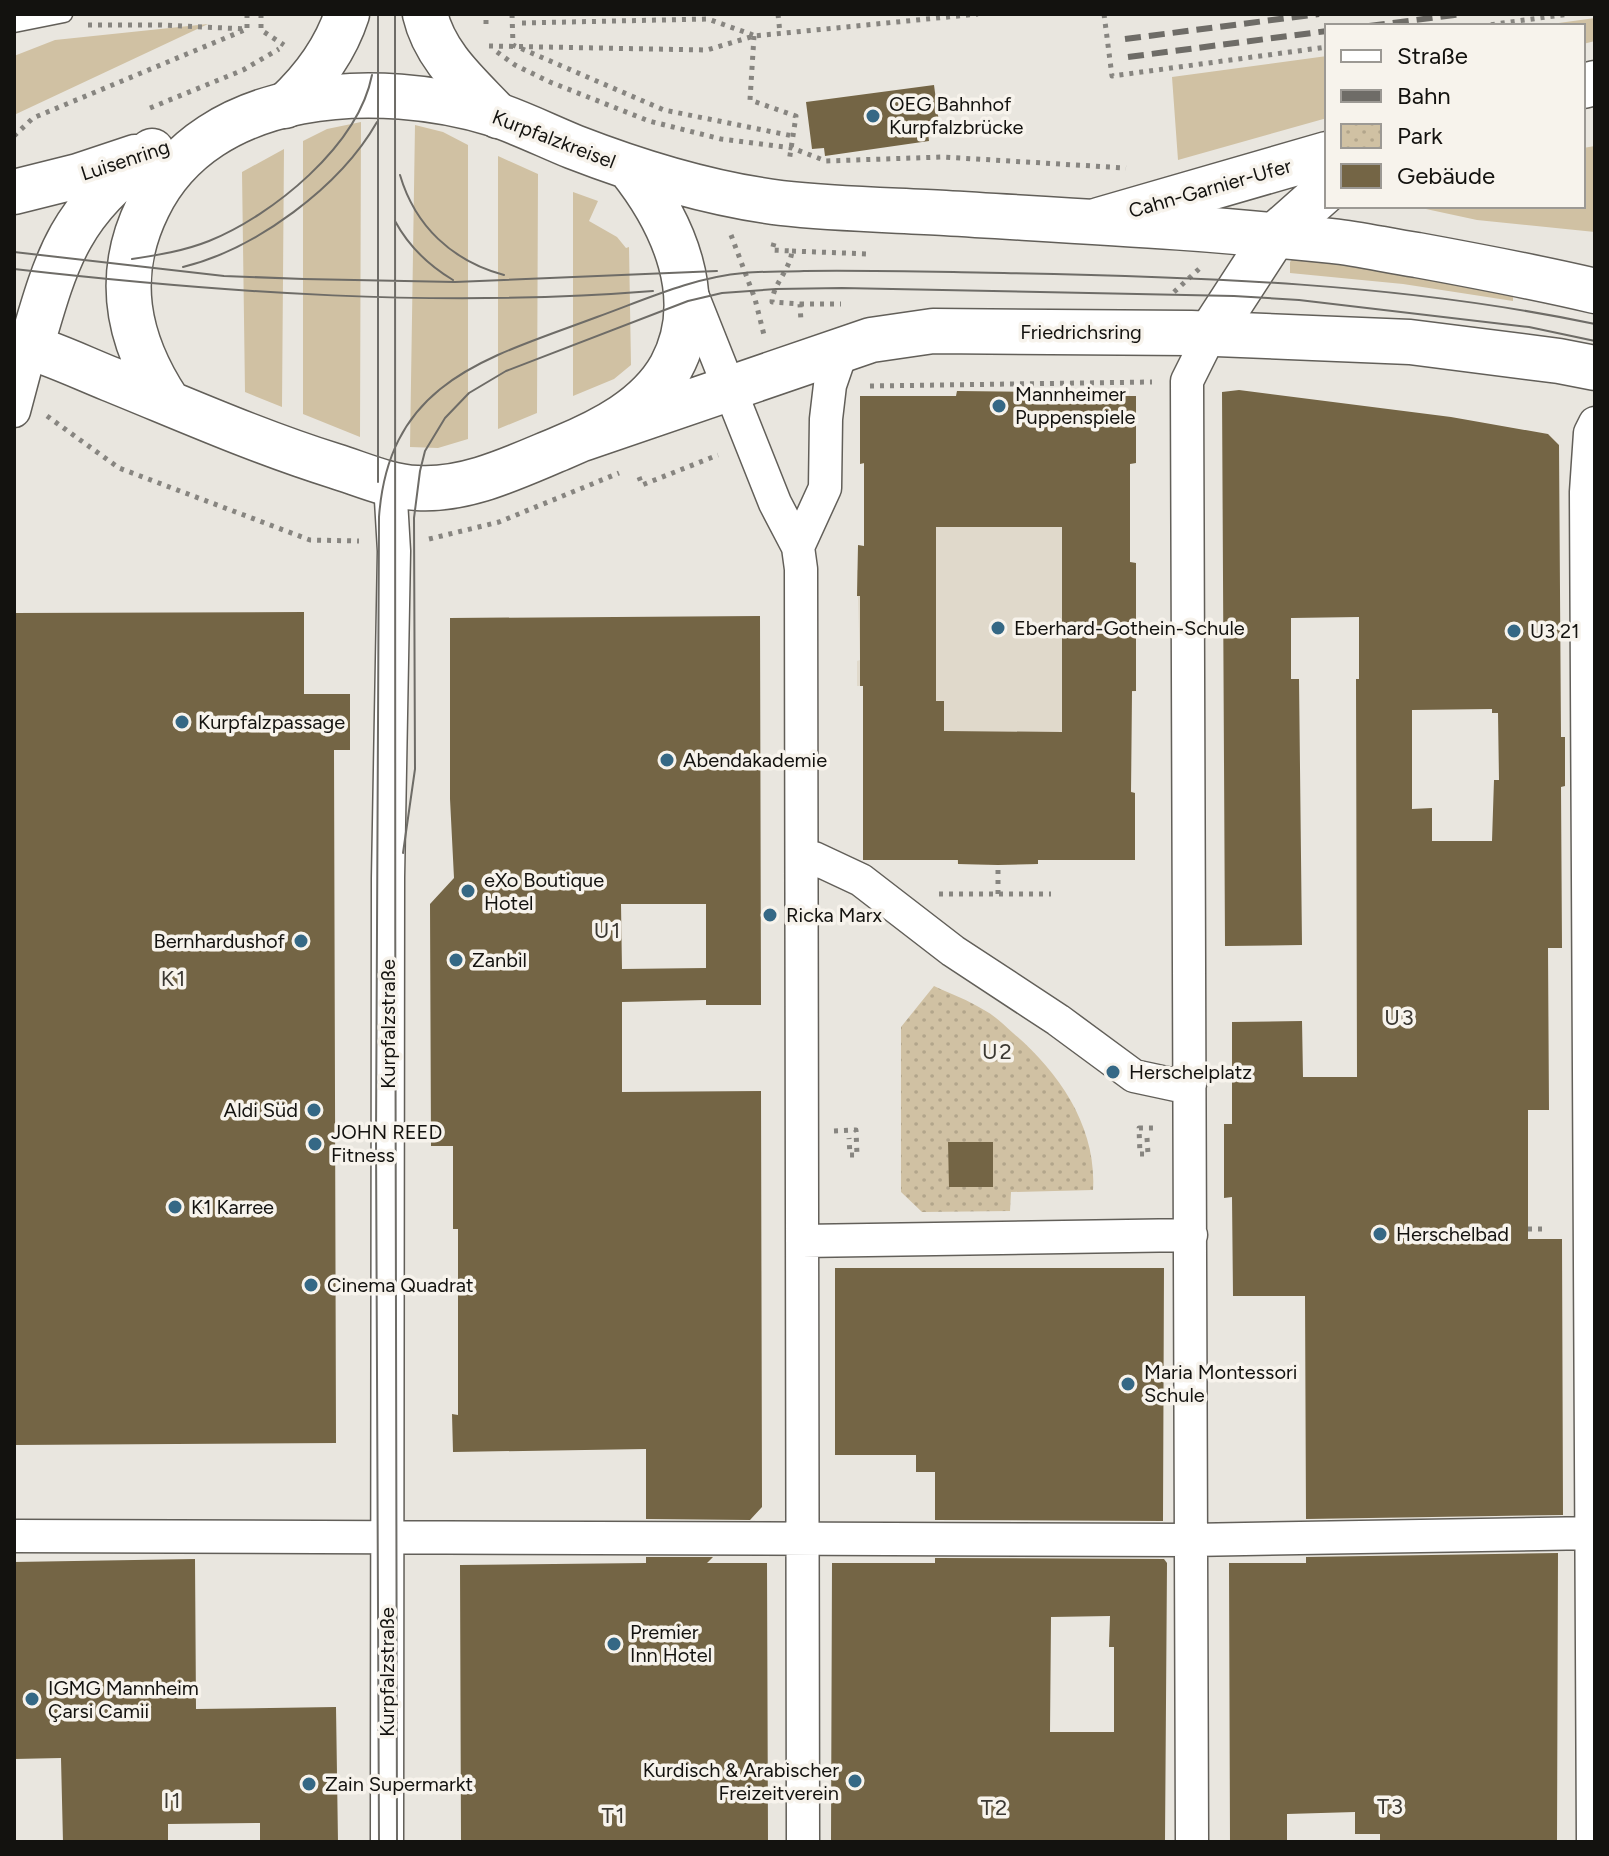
<svg xmlns="http://www.w3.org/2000/svg" width="1609" height="1856" viewBox="0 0 1609 1856" font-family="Figtree,sans-serif">
  <style>
    .built { fill: #e0d9cb }
    .green { fill: #d0c1a3 }
    .park { fill: url(#park-dots) }
    .building { fill: #746545; fill-rule: evenodd }
    .lines { fill: none; stroke-linecap: round; stroke-linejoin: round }
    .lane-casing { stroke: #625f59; stroke-width: 19 }
    .street-casing { stroke: #625f59; stroke-width: 35 }
    .secondary-casing { stroke: #625f59; stroke-width: 47 }
    .primary-casing { stroke: #625f59; stroke-width: 47 }
    .path { stroke: #878580; stroke-width: 5; stroke-dasharray: 4 6; stroke-linecap: butt }
    .lane { stroke: #fff; stroke-width: 16 }
    .street { stroke: #fff; stroke-width: 32 }
    .secondary { stroke: #fff; stroke-width: 44 }
    .primary { stroke: #fff; stroke-width: 44 }
    .tram { stroke: #6e6c67; stroke-width: 2 }
    .rail { stroke: #6e6c67; stroke-width: 6; stroke-dasharray: 16 8; stroke-linecap: butt }
    .poi-dot { fill: #356885; stroke: #f7f3ec; stroke-width: 3 }
    .labels { text-anchor: middle; dominant-baseline: central; stroke-width: 7; stroke-linejoin: round; paint-order: stroke }
    .poi-label { font-size: 20px; fill: #13120f; stroke: #f7f3ec; text-anchor: start }
    .street-label { font-size: 20px; fill: #13120f; stroke: #f7f3ec }
    .neighbourhood-label { font-size: 22px; letter-spacing: 2px; fill: #3b3832; stroke: #f7f3ec }
  </style>
  <defs>
    <pattern id="park-dots" width="8" height="8" patternUnits="userSpaceOnUse" patternTransform="scale(2)"><rect width="8" height="8" fill="#d0c1a3"/><path d="M2 2h.1M6 6h.1" fill="none" stroke="#b2a58b" stroke-width="1.8" stroke-linecap="round"/></pattern>
  </defs>
  <rect width="100%" height="100%" fill="#e9e6df"/>
  <path class="built" d="M 957,391 L 1034,392 L 1034,396 L 1136,396 L 1136,463 L 1130,464 L 1130,562 L 1136,563 L 1136,691 L 1132,692 L 1131,791 L 1135,793 L 1135,860 L 1038,860 L 1038,864 L 998,865 L 958,864 L 957,860 L 863,860 L 863,686 L 857,686 L 857,661 L 860,660 L 857,570 L 864,569 L 864,464 L 860,464 L 860,396 L 956,396 Z"/>
  <path class="green" d="M 1595,18 L 1595,41 L 1583,44 L 1583,26 L 1537,26 Z
    M 208,24 L 14,115 L 14,56 L 55,40 Z
    M 1327,56 L 1327,118 L 1178,160 L 1172,77 Z
    M 361,122 L 360,437 L 303,414 L 303,141 L 327,129 Z
    M 415,125 L 443,132 L 468,145 L 468,439 L 438,448 L 410,447 Z
    M 1595,146 L 1595,232 L 1477,220 L 1412,206 L 1583,206 L 1583,148 Z
    M 284,149 L 282,407 L 245,392 L 242,172 Z
    M 498,156 L 538,174 L 537,413 L 498,429 Z
    M 573,192 L 598,201 L 589,221 L 617,237 L 626,248 L 629,247 L 631,365 L 614,379 L 573,396 Z
    M 1295,256 L 1513,294 L 1513,301 L 1403,284 L 1290,273 L 1290,262 Z"/>
  <path class="park" d="M 934,986 C 951,994 968,1000 984,1010 C 994,1015 1004,1025 1013,1033 C 1059,1072 1097,1127 1093,1190 L 1011,1192 L 1010,1211 L 922,1212 L 901,1192 L 901,1027 Z"/>
  <path class="building" d="M 934,85 L 940,130 L 928,132 L 929,141 L 825,156 L 824,148 L 812,149 L 806,102 Z
    M 1239,390 L 1451,417 L 1548,434 L 1559,445 L 1561,737 L 1565,737 L 1565,786 L 1561,787 L 1562,948 L 1548,948 L 1549,1110 L 1528,1110 L 1528,1239 L 1562,1239 L 1563,1515 L 1306,1519 L 1305,1296 L 1233,1296 L 1232,1197 L 1224,1198 L 1224,1124 L 1232,1124 L 1232,1022 L 1302,1021 L 1303,1077 L 1357,1077 L 1356,679 L 1359,679 L 1359,617 L 1291,618 L 1291,679 L 1299,679 L 1302,945 L 1225,946 L 1222,392 ZM 1492,709 L 1492,713 L 1498,713 L 1499,780 L 1494,780 L 1492,841 L 1432,841 L 1432,808 L 1412,809 L 1412,710 Z
    M 957,391 L 1034,392 L 1034,396 L 1136,396 L 1136,463 L 1130,464 L 1130,562 L 1136,563 L 1136,691 L 1132,691 L 1131,792 L 1135,793 L 1135,860 L 1038,860 L 1038,864 L 998,865 L 958,864 L 958,860 L 863,860 L 863,686 L 860,686 L 860,596 L 857,596 L 858,545 L 864,546 L 864,463 L 860,464 L 860,396 L 956,396 ZM 936,527 L 1062,527 L 1062,732 L 944,731 L 944,701 L 936,701 Z
    M 304,612 L 304,694 L 350,694 L 350,750 L 334,750 L 336,1443 L 14,1445 L 14,613 Z
    M 760,616 L 761,1005 L 706,1005 L 706,1000 L 622,1002 L 622,1092 L 761,1091 L 762,1507 L 750,1520 L 646,1519 L 646,1449 L 453,1452 L 452,1414 L 458,1415 L 458,1229 L 453,1229 L 453,1146 L 431,1146 L 430,904 L 454,878 L 450,799 L 450,618 ZM 621,904 L 706,904 L 706,968 L 622,969 Z
    M 948,1142 L 993,1142 L 993,1187 L 949,1187 Z
    M 835,1268 L 1164,1268 L 1163,1521 L 935,1520 L 935,1472 L 916,1472 L 916,1455 L 835,1455 Z
    M 1558,1553 L 1557,1842 L 1380,1842 L 1380,1834 L 1355,1834 L 1355,1812 L 1287,1814 L 1287,1842 L 1230,1842 L 1229,1563 L 1306,1563 L 1306,1557 Z
    M 646,1557 L 713,1557 L 707,1563 L 767,1563 L 768,1842 L 461,1842 L 460,1565 L 646,1563 Z
    M 935,1558 L 1164,1559 L 1167,1563 L 1165,1842 L 831,1842 L 832,1563 L 935,1563 ZM 1110,1616 L 1109,1647 L 1114,1647 L 1114,1732 L 1050,1732 L 1051,1617 Z
    M 195,1559 L 196,1709 L 336,1707 L 338,1842 L 260,1842 L 260,1823 L 168,1824 L 168,1842 L 63,1842 L 61,1758 L 14,1759 L 14,1562 Z"/>
  <g class="lines">
    <defs>
      <path id="lane" d="M 14,24 L 64,14"/>
      <path id="street" d="M 691,292 L 775,503 L 798,547 L 801,569 L 803,1842
        M 14,411 L 31,347
        M 798,547 L 825,488 L 826,419 L 830,385 L 842,350
        M 814,858 L 861,880 L 953,951 L 1058,1020 L 1134,1076 L 1176,1085 L 1190,1084
        M 802,1241 L 1191,1235
        M 14,1536 L 1190,1540 L 1595,1533
        M 387,1842 L 388,878 L 394,551 L 390,483
        M 1192,1842 L 1187,381 L 1211,333
        M 1593,1842 L 1586,492 L 1590,433 L 1595,423"/>
      <path id="secondary" d="M 425,14 C 435,57 469,85 498,116
        M 1583,86 L 1595,83
        M 285,106 C 313,80 335,51 347,14
        M 1099,220 L 1327,154
        M 1211,333 L 1274,236 L 1327,189"/>
      <path id="primary" d="M 14,192 L 78,176 L 135,157
        M 14,342 C 47,351 78,366 110,379 C 184,409 258,442 335,466 C 361,474 389,487 417,488 C 467,491 515,467 561,448 C 602,431 648,408 671,367 C 708,299 673,222 629,167
        M 31,347 C 58,253 70,212 152,151
        M 168,402 C 127,340 114,276 148,207 C 207,85 380,79 494,114 C 521,123 547,136 574,147 C 641,173 710,194 781,203 C 835,209 891,210 945,213 C 1074,221 1204,227 1332,241 C 1361,244 1389,251 1417,255 C 1477,266 1536,277 1595,291
        M 582,439 L 871,340 L 933,331 L 1191,333 L 1410,342 L 1559,361 L 1595,368"/>
    </defs>
    <use href="#lane" class="lane-casing"/>
    <use href="#street" class="street-casing"/>
    <use href="#secondary" class="secondary-casing"/>
    <use href="#primary" class="primary-casing"/>
    <path class="path" d="M 247,14 L 247,29
      M 261,14 L 261,30 L 284,45
      M 512,14 L 513,45 L 664,110 L 793,136
      M 778,14 L 780,33
      M 1104,14 L 1112,76 L 1327,47
      M 522,23 L 708,19 L 753,35
      M 486,24 L 486,14
      M 88,25 L 161,25 L 246,29
      M 1481,26 L 1569,14
      M 754,36 L 750,100 L 796,116 L 789,162
      M 489,46 L 707,50 L 754,36 L 978,14
      M 497,52 L 515,65 L 550,82 L 649,121 L 721,139 L 792,148 L 826,161 L 943,157 L 1126,168
      M 150,108 L 243,70 L 279,49
      M 14,136 L 33,118 L 247,29
      M 731,235 L 755,299 L 764,335
      M 774,243 L 772,250 L 792,251 C 790,270 773,284 772,302 L 800,304 L 801,322
      M 792,251 L 869,254
      M 1174,292 L 1199,269
      M 800,304 L 841,304
      M 870,386 L 1152,382
      M 47,416 L 119,468 L 310,540 L 359,541
      M 639,477 L 642,485 L 718,455
      M 429,539 L 499,522 L 619,473
      M 939,894 L 1051,894
      M 998,894 L 998,865
      M 834,1131 L 856,1130 L 857,1155 L 850,1155 L 849,1138
      M 1147,1138 L 1148,1154 L 1140,1154 L 1139,1128 L 1157,1128
      M 1528,1229 L 1548,1229"/>
    <use href="#lane" class="lane"/>
    <use href="#street" class="street"/>
    <use href="#secondary" class="secondary"/>
    <use href="#primary" class="primary"/>
    <path class="tram" d="M 378,14 L 378,482
      M 395,14 C 394,623 396,1233 397,1842
      M 400,175 C 415,226 452,261 504,275
      M 395,221 C 409,247 428,265 453,280
      M 14,252 L 224,276 L 304,279 L 455,282 L 717,271
      M 132,259 C 158,255 184,251 209,241 C 273,215 358,146 372,75
      M 183,267 C 256,249 340,187 377,122
      M 14,269 C 225,293 440,308 653,291
      M 403,853 L 415,769 L 414,518 L 420,471 L 425,451 L 445,418 L 469,393 L 506,371 L 688,301 L 722,293 L 776,289 L 842,288 L 1234,296 L 1299,300 L 1529,327 L 1595,341
      M 379,1842 L 376,1138 L 379,517 C 389,380 488,358 597,317 C 644,300 694,277 744,273 C 764,271 784,272 804,271 C 871,270 937,272 1004,273 C 1203,277 1400,283 1595,324"/>
    <path class="rail" d="M 1369,26 L 1462,14
      M 1125,39 L 1319,14
      M 1128,57 L 1327,31"/>
  </g>
  <g class="poi-dot">
    <circle cx="873" cy="116" r="8"/>
    <circle cx="999" cy="406" r="8"/>
    <circle cx="998" cy="628" r="8"/>
    <circle cx="1514" cy="631" r="8"/>
    <circle cx="182" cy="722" r="8"/>
    <circle cx="667" cy="760" r="8"/>
    <circle cx="468" cy="891" r="8"/>
    <circle cx="770" cy="915" r="8"/>
    <circle cx="301" cy="941" r="8"/>
    <circle cx="456" cy="960" r="8"/>
    <circle cx="1113" cy="1072" r="8"/>
    <circle cx="314" cy="1110" r="8"/>
    <circle cx="315" cy="1144" r="8"/>
    <circle cx="175" cy="1207" r="8"/>
    <circle cx="1380" cy="1234" r="8"/>
    <circle cx="311" cy="1285" r="8"/>
    <circle cx="1128" cy="1384" r="8"/>
    <circle cx="614" cy="1644" r="8"/>
    <circle cx="32" cy="1699" r="8"/>
    <circle cx="855" cy="1781" r="8"/>
    <circle cx="309" cy="1784" r="8"/>
  </g>
  <g class="labels">
    <g class="poi-label">
      <text x="889" y="104">OEG Bahnhof<tspan x="889" dy="23">Kurpfalzbrücke</tspan></text>
      <text x="1015" y="394">Mannheimer<tspan x="1015" dy="23">Puppenspiele</tspan></text>
      <text x="1014" y="628">Eberhard-Gothein-Schule</text>
      <text x="1530" y="631">U3 21</text>
      <text x="198" y="722">Kurpfalzpassage</text>
      <text x="683" y="760">Abendakademie</text>
      <text x="484" y="880">eXo Boutique<tspan x="484" dy="23">Hotel</tspan></text>
      <text x="786" y="915">Ricka Marx</text>
      <text x="285" y="941" text-anchor="end">Bernhardushof</text>
      <text x="472" y="960">Zanbil</text>
      <text x="1129" y="1072">Herschelplatz</text>
      <text x="298" y="1110" text-anchor="end">Aldi Süd</text>
      <text x="331" y="1132">JOHN REED<tspan x="331" dy="23">Fitness</tspan></text>
      <text x="191" y="1207">K1 Karree</text>
      <text x="1396" y="1234">Herschelbad</text>
      <text x="327" y="1285">Cinema Quadrat</text>
      <text x="1144" y="1372">Maria Montessori<tspan x="1144" dy="23">Schule</tspan></text>
      <text x="630" y="1632">Premier<tspan x="630" dy="23">Inn Hotel</tspan></text>
      <text x="48" y="1688">IGMG Mannheim<tspan x="48" dy="23">Çarsi Camii</tspan></text>
      <text x="839" y="1770" text-anchor="end">Kurdisch &amp; Arabischer<tspan x="839" dy="23">Freizeitverein</tspan></text>
      <text x="325" y="1784">Zain Supermarkt</text>
    </g>
    <g class="street-label">
      <text transform="translate(554 139) rotate(21)">Kurpfalzkreisel</text>
      <text transform="translate(125 160) rotate(-18)">Luisenring</text>
      <text transform="translate(1210 188) rotate(-16)">Cahn-Garnier-Ufer</text>
      <text x="1081" y="332">Friedrichsring</text>
      <text transform="translate(388 1024) rotate(-90)">Kurpfalzstraße</text>
      <text transform="translate(387 1672) rotate(-90)">Kurpfalzstraße</text>
    </g>
    <g class="neighbourhood-label">
      <text x="608" y="930">U1</text>
      <text x="174" y="978">K1</text>
      <text x="1400" y="1017">U3</text>
      <text x="998" y="1051">U2</text>
      <text x="173" y="1800">I1</text>
      <text x="1391" y="1806">T3</text>
      <text x="995" y="1807">T2</text>
      <text x="614" y="1815">T1</text>
    </g>
  </g>
  <rect width="1609" height="1856" fill="none" stroke="#13120f" stroke-width="32"/>
  <rect x="1325" y="24" width="260" height="184" fill="#f7f3ec" stroke="#9c9994" stroke-width="2"/>
  <rect x="1341" y="50" width="40" height="12" fill="#ffffff" stroke="#9c9994" stroke-width="2"/>
  <text x="1397" y="64" font-size="24" fill="#13120f">Straße</text>
  <rect x="1341" y="90" width="40" height="12" fill="#6e6c67" stroke="#9c9994" stroke-width="2"/>
  <text x="1397" y="104" font-size="24" fill="#13120f">Bahn</text>
  <rect x="1341" y="124" width="40" height="24" fill="url(#park-dots)" stroke="#9c9994" stroke-width="2"/>
  <text x="1397" y="144" font-size="24" fill="#13120f">Park</text>
  <rect x="1341" y="164" width="40" height="24" fill="#746545" stroke="#9c9994" stroke-width="2"/>
  <text x="1397" y="184" font-size="24" fill="#13120f">Gebäude</text>
</svg>
